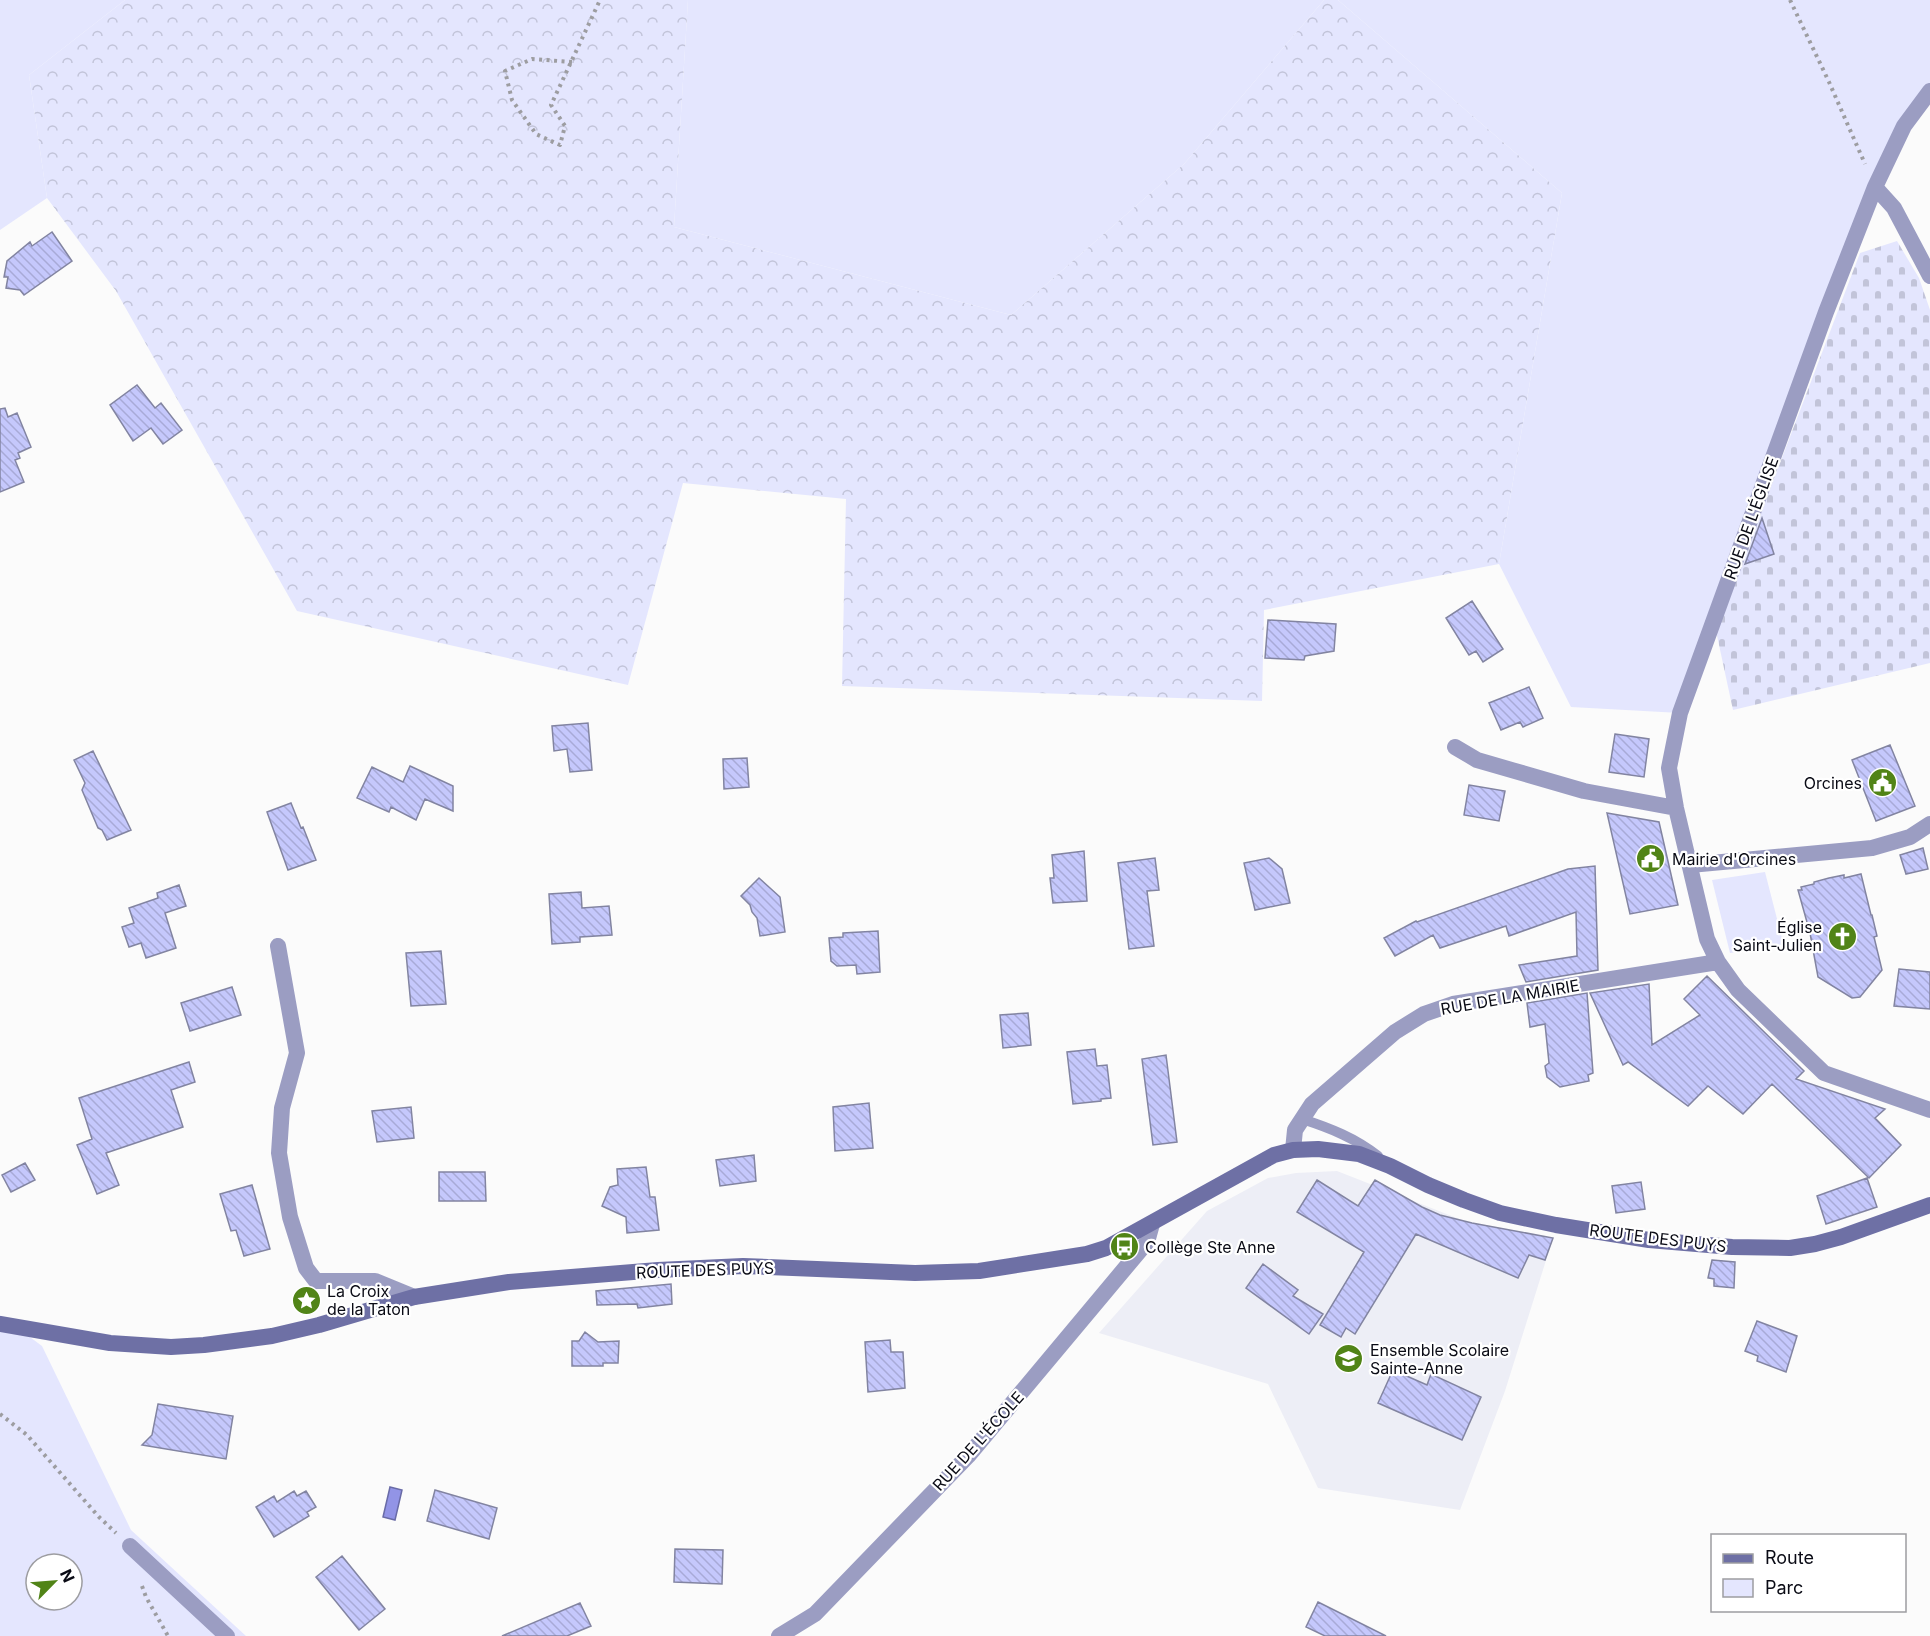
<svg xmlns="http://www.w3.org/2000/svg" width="1930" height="1636" viewBox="0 0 1930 1636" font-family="Inter,sans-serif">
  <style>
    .built { fill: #edeef6 }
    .green { fill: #e4e6fe; fill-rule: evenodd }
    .forest { fill: url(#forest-crowns) }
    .cemetery { fill: url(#cemetery-stones) }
    .water { fill: #9294e6; stroke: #696ba7; stroke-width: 1.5 }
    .building { fill: url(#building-back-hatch); stroke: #8284a1; stroke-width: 1.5 }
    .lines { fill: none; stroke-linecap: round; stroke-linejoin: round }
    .path { stroke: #9d9da1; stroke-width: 4; stroke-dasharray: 3 4.5; stroke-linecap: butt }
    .service { stroke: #9b9dc2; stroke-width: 10 }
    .minor { stroke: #9b9dc2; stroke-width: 16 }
    .secondary { stroke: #6e70a5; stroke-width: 16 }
    .labels { text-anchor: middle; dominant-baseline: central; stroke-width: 4.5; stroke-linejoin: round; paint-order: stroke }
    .street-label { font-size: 16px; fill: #0a0b15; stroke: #fff }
    .poi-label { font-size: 16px; fill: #0a0b15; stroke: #fff; text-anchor: start }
  </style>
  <defs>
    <pattern id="forest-crowns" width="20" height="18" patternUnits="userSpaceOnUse" patternTransform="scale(1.5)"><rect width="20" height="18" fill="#e4e6fe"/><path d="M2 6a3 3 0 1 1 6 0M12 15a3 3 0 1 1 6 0" fill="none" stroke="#c2c4d9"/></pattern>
    <pattern id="cemetery-stones" width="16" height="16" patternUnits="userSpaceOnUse" patternTransform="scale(1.5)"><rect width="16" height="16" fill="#e4e6fe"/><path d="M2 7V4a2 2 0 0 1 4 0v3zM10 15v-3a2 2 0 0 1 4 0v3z" fill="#c2c4d9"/></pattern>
    <pattern id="building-back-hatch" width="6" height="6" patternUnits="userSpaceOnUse" patternTransform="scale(1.5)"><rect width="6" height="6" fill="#c5c8fc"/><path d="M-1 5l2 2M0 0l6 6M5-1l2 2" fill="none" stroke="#a8aad7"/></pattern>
  </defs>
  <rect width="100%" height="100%" fill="#fbfbfb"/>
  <path class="built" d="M 1337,1171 L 1467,1222 L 1553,1238 L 1505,1391 L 1460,1510 L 1318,1488 L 1268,1384 L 1099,1333 L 1207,1211 L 1268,1178 L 1296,1173 Z"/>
  <path class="green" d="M 0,0 L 125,0 L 29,75 L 47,198 L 0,230 Z
    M 688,0 L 1324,0 L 1184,164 L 1011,315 L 674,227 Z
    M 1338,0 L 1930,0 L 1930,91 L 1904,126 L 1680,713 L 1571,707 L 1499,564 L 1562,193 Z
    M 1765,872 L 1784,946 L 1730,953 L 1712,880 Z
    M 0,1315 L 42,1346 L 131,1530 L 246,1636 L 0,1636 ZM 36,1564 L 72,1564 L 72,1600 L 36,1600 Z"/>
  <path class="forest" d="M 125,0 L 688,0 L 674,227 L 1011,315 L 1184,164 L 1324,0 L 1338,0 L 1562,193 L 1499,564 L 1264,610 L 1262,701 L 842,686 L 846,499 L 683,483 L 628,685 L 297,611 L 116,291 L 47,198 L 29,75 Z"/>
  <path class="cemetery" d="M 1897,241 L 1919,278 L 1930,310 L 1930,663 L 1733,710 L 1716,631 L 1860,253 Z"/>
  <path class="water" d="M 390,1487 L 402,1490 L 395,1520 L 383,1517 Z"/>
  <path class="building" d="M 52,232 L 72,261 L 24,295 L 20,290 L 6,288 L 8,277 L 4,277 L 7,261 L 30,242 L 32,246 Z
    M 137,385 L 155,408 L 161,403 L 182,430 L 163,444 L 151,428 L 133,441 L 110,405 Z
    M 5,408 L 8,417 L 17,413 L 31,447 L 18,453 L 20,458 L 15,460 L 24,482 L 0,492 L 0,409 Z
    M 1762,518 L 1774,554 L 1745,564 Z
    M 1472,601 L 1503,649 L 1483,662 L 1476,651 L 1469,655 L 1446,618 Z
    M 1268,620 L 1336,624 L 1334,651 L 1305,656 L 1304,660 L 1265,658 Z
    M 1529,687 L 1543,718 L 1523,727 L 1520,722 L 1501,730 L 1489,703 Z
    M 588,723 L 592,770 L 570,772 L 567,749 L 554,751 L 552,726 Z
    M 1615,734 L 1649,739 L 1644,777 L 1609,772 Z
    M 1890,745 L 1915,806 L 1876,821 L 1852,760 Z
    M 93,751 L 131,830 L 107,840 L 102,830 L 98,828 L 82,790 L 85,783 L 74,760 Z
    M 747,758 L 749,787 L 724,789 L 723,759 Z
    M 410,766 L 453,786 L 453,811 L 425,799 L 416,820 L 391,807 L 389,812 L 357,798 L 372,767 L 403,782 Z
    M 1469,785 L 1505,791 L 1499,821 L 1464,815 Z
    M 291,803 L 301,828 L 303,827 L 316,860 L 288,870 L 267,812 Z
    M 1607,813 L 1659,822 L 1678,905 L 1630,914 Z
    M 1923,848 L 1928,869 L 1906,874 L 1900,855 Z
    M 1084,851 L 1087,901 L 1053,903 L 1050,878 L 1054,878 L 1052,855 Z
    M 1155,858 L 1159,890 L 1147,891 L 1154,946 L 1129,949 L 1118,863 Z
    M 1269,858 L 1282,869 L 1290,903 L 1255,910 L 1244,863 Z
    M 1595,866 L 1598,970 L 1526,982 L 1519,965 L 1577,956 L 1576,912 L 1509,936 L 1506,926 L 1440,948 L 1433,935 L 1395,956 L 1384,938 L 1416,921 L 1417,922 L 1568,869 Z
    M 1861,874 L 1871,915 L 1872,915 L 1877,936 L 1874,937 L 1882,970 L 1860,997 L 1852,998 L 1818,977 L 1810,933 L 1798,890 L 1802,890 L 1801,887 L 1814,884 L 1814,882 L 1829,878 L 1844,875 L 1844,878 Z
    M 759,878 L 780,897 L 785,932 L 760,936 L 757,918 L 752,912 L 750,905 L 741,896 Z
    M 179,885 L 186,906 L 165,913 L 176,948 L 146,958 L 141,943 L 129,947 L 122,927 L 134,923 L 129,908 L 158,898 L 157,893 Z
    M 581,892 L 582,908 L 609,906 L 612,935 L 580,937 L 580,942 L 552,944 L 549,894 Z
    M 878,931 L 880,972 L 857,974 L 856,965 L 837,966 L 831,961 L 829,938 L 843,937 L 843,933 Z
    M 441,951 L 446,1004 L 411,1006 L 406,953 Z
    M 1899,969 L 1930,972 L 1930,1009 L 1894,1006 Z
    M 1707,976 L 1804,1071 L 1796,1079 L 1885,1109 L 1875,1118 L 1901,1145 L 1869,1178 L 1772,1084 L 1743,1114 L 1708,1086 L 1688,1106 L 1628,1062 L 1623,1065 L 1590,993 L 1649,984 L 1652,1045 L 1700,1015 L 1684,999 Z
    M 232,987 L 241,1015 L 190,1031 L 181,1003 Z
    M 1587,993 L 1593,1073 L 1588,1075 L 1589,1081 L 1560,1087 L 1547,1077 L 1545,1066 L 1549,1063 L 1545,1024 L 1530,1027 L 1527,1003 Z
    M 1028,1013 L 1031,1045 L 1003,1048 L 1000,1015 Z
    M 1095,1049 L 1097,1066 L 1107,1065 L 1111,1098 L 1101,1099 L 1101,1101 L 1073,1104 L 1067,1052 Z
    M 1166,1055 L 1177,1142 L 1153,1145 L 1142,1059 Z
    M 189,1062 L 195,1082 L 171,1090 L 183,1127 L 106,1153 L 119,1185 L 97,1194 L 77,1145 L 92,1139 L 79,1098 Z
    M 869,1103 L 873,1148 L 835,1151 L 833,1107 Z
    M 411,1107 L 414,1138 L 377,1142 L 372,1111 Z
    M 754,1155 L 756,1181 L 720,1186 L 716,1160 Z
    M 25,1163 L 35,1180 L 11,1192 L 2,1175 Z
    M 646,1167 L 650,1197 L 655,1197 L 659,1230 L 627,1233 L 626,1217 L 602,1206 L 610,1187 L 618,1185 L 617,1169 Z
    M 439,1172 L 485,1172 L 486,1201 L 439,1201 Z
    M 1867,1178 L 1877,1207 L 1826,1224 L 1817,1196 Z
    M 1317,1180 L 1358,1206 L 1375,1180 L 1422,1207 L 1440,1215 L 1472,1223 L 1553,1238 L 1545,1260 L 1529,1255 L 1518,1278 L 1416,1234 L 1355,1334 L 1346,1328 L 1341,1337 L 1320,1325 L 1364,1252 L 1297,1212 Z
    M 1641,1182 L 1645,1209 L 1616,1213 L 1612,1186 Z
    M 252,1185 L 270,1249 L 244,1256 L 236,1230 L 231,1231 L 220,1194 Z
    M 1712,1260 L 1735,1262 L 1734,1288 L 1714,1286 L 1714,1279 L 1708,1278 Z
    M 1263,1264 L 1298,1290 L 1293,1296 L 1323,1314 L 1309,1334 L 1246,1288 Z
    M 671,1284 L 672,1304 L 638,1308 L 637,1304 L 597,1305 L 596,1291 Z
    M 1757,1321 L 1797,1336 L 1786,1372 L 1757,1361 L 1758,1356 L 1745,1351 Z
    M 585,1332 L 598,1342 L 619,1341 L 618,1363 L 603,1363 L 603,1366 L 572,1366 L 572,1341 L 579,1341 Z
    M 890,1340 L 891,1352 L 903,1352 L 905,1388 L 868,1392 L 865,1342 Z
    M 1393,1370 L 1427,1385 L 1431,1374 L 1481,1397 L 1462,1440 L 1378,1403 Z
    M 158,1404 L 233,1416 L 226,1459 L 142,1445 L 152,1435 Z
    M 435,1490 L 497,1508 L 489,1539 L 427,1521 Z
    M 294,1491 L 297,1496 L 306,1491 L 316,1507 L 307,1512 L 309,1516 L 274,1537 L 256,1507 L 274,1496 L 277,1502 Z
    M 675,1549 L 723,1550 L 722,1584 L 674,1582 Z
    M 342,1556 L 385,1609 L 359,1630 L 316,1577 Z
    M 1318,1602 L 1386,1636 L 1325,1636 L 1306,1627 Z
    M 580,1603 L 591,1626 L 567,1636 L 502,1636 Z"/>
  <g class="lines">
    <path class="path" d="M 1790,0 L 1829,82 L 1865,164
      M 572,62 L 532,59 L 505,71 L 512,100 L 536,134 L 560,145 L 565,126 L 551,105 L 600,0
      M 0,1414 L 27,1435 L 99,1517 L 116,1533
      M 142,1586 L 146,1597 L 168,1636"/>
    <path class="service" d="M 1302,1119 C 1330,1128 1355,1138 1378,1156"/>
    <path class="minor" d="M 1930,91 L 1904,126 L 1875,187 L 1826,312 L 1680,713 L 1669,768 L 1676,808 L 1707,939 L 1718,962 L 1738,990 L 1824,1073 L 1930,1110
      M 1875,187 L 1894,208 L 1930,276
      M 1455,747 L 1477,760 L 1584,791 L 1676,808
      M 1690,865 L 1872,848 L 1910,837 L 1930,824
      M 278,946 L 297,1053 L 282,1108 L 279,1153 L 290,1217 L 306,1268 L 316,1281 L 375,1281 L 414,1297
      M 1293,1150 L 1295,1130 L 1312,1104 L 1395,1032 L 1424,1014 L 1453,1004 L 1718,962
      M 130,1546 L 227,1636
      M 779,1636 L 815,1614 L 968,1456 L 1147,1242 L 1152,1224"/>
    <path class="secondary" d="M 0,1324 L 110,1343 L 171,1347 L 204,1345 L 272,1336 L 319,1325 L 414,1297 L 509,1282 L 658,1270 L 743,1266 L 915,1273 L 979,1271 L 1087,1254 L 1106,1248 L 1274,1155 L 1293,1150 L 1318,1149 L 1359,1154 L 1390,1166 L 1428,1185 L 1464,1200 L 1500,1213 L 1556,1225 L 1649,1240 L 1732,1247 L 1790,1248 L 1815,1244 L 1841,1237 L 1930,1205"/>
  </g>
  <defs>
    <symbol id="civic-disc" viewBox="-11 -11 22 22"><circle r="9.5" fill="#518417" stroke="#fff"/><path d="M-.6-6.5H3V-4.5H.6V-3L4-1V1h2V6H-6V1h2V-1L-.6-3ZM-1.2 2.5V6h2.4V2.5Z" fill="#fff"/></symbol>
    <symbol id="church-disc" viewBox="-11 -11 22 22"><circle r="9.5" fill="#518417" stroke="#fff"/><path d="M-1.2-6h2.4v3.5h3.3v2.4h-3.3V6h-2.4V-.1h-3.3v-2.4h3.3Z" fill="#fff"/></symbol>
    <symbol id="bus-disc" viewBox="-11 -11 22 22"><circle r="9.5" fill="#518417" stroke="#fff"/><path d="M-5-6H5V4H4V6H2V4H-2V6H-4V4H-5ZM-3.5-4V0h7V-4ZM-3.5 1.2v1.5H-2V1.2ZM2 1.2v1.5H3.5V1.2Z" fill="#fff"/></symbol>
    <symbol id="sight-disc" viewBox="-11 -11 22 22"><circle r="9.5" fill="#518417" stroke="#fff"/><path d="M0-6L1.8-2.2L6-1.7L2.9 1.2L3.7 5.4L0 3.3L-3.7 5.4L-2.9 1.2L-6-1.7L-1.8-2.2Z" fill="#fff"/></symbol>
    <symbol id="school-disc" viewBox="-11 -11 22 22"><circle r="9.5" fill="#518417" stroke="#fff"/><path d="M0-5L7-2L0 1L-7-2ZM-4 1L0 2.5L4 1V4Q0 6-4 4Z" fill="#fff"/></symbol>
  </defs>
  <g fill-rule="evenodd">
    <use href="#civic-disc" x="1866" y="766" width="33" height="33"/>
    <use href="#civic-disc" x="1634" y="842" width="33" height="33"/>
    <use href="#church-disc" x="1826" y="920" width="33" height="33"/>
    <use href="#bus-disc" x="1108" y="1230" width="33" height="33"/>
    <use href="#sight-disc" x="290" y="1284" width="33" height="33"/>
    <use href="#school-disc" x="1332" y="1342" width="33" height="33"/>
  </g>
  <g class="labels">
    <g class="street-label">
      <text transform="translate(1751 518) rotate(-70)">RUE DE L'ÉGLISE</text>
      <text transform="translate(1510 997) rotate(-10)">RUE DE LA MAIRIE</text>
      <text transform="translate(1658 1238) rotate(7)">ROUTE DES PUYS</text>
      <text transform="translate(705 1270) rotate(-2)">ROUTE DES PUYS</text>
      <text transform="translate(978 1441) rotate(-48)">RUE DE L'ÉCOLE</text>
    </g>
    <g class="poi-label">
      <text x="1862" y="783" text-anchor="end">Orcines</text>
      <text x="1672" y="859">Mairie d'Orcines</text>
      <text x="1822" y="927" text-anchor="end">Église<tspan x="1822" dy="18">Saint-Julien</tspan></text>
      <text x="1145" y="1247">Collège Ste Anne</text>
      <text x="327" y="1291">La Croix<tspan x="327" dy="18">de la Taton</tspan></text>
      <text x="1370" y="1350">Ensemble Scolaire<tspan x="1370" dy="18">Sainte-Anne</tspan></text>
    </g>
  </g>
  <rect x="1711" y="1534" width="195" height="78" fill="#ffffff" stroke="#9d9da1" stroke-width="1.5"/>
  <rect x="1723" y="1554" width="30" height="9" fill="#6e70a5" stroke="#9d9da1" stroke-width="1.5"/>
  <text x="1765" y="1564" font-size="18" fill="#0a0b15">Route</text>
  <rect x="1723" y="1579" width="30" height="18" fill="#e4e6fe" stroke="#9d9da1" stroke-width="1.5"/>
  <text x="1765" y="1594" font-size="18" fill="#0a0b15">Parc</text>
  <g transform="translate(54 1582) rotate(65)"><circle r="28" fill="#ffffff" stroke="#9d9da1" stroke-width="1.5"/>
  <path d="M0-4.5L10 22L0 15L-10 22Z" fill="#518417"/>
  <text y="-9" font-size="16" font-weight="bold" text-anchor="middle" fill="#0a0b15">N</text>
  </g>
</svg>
